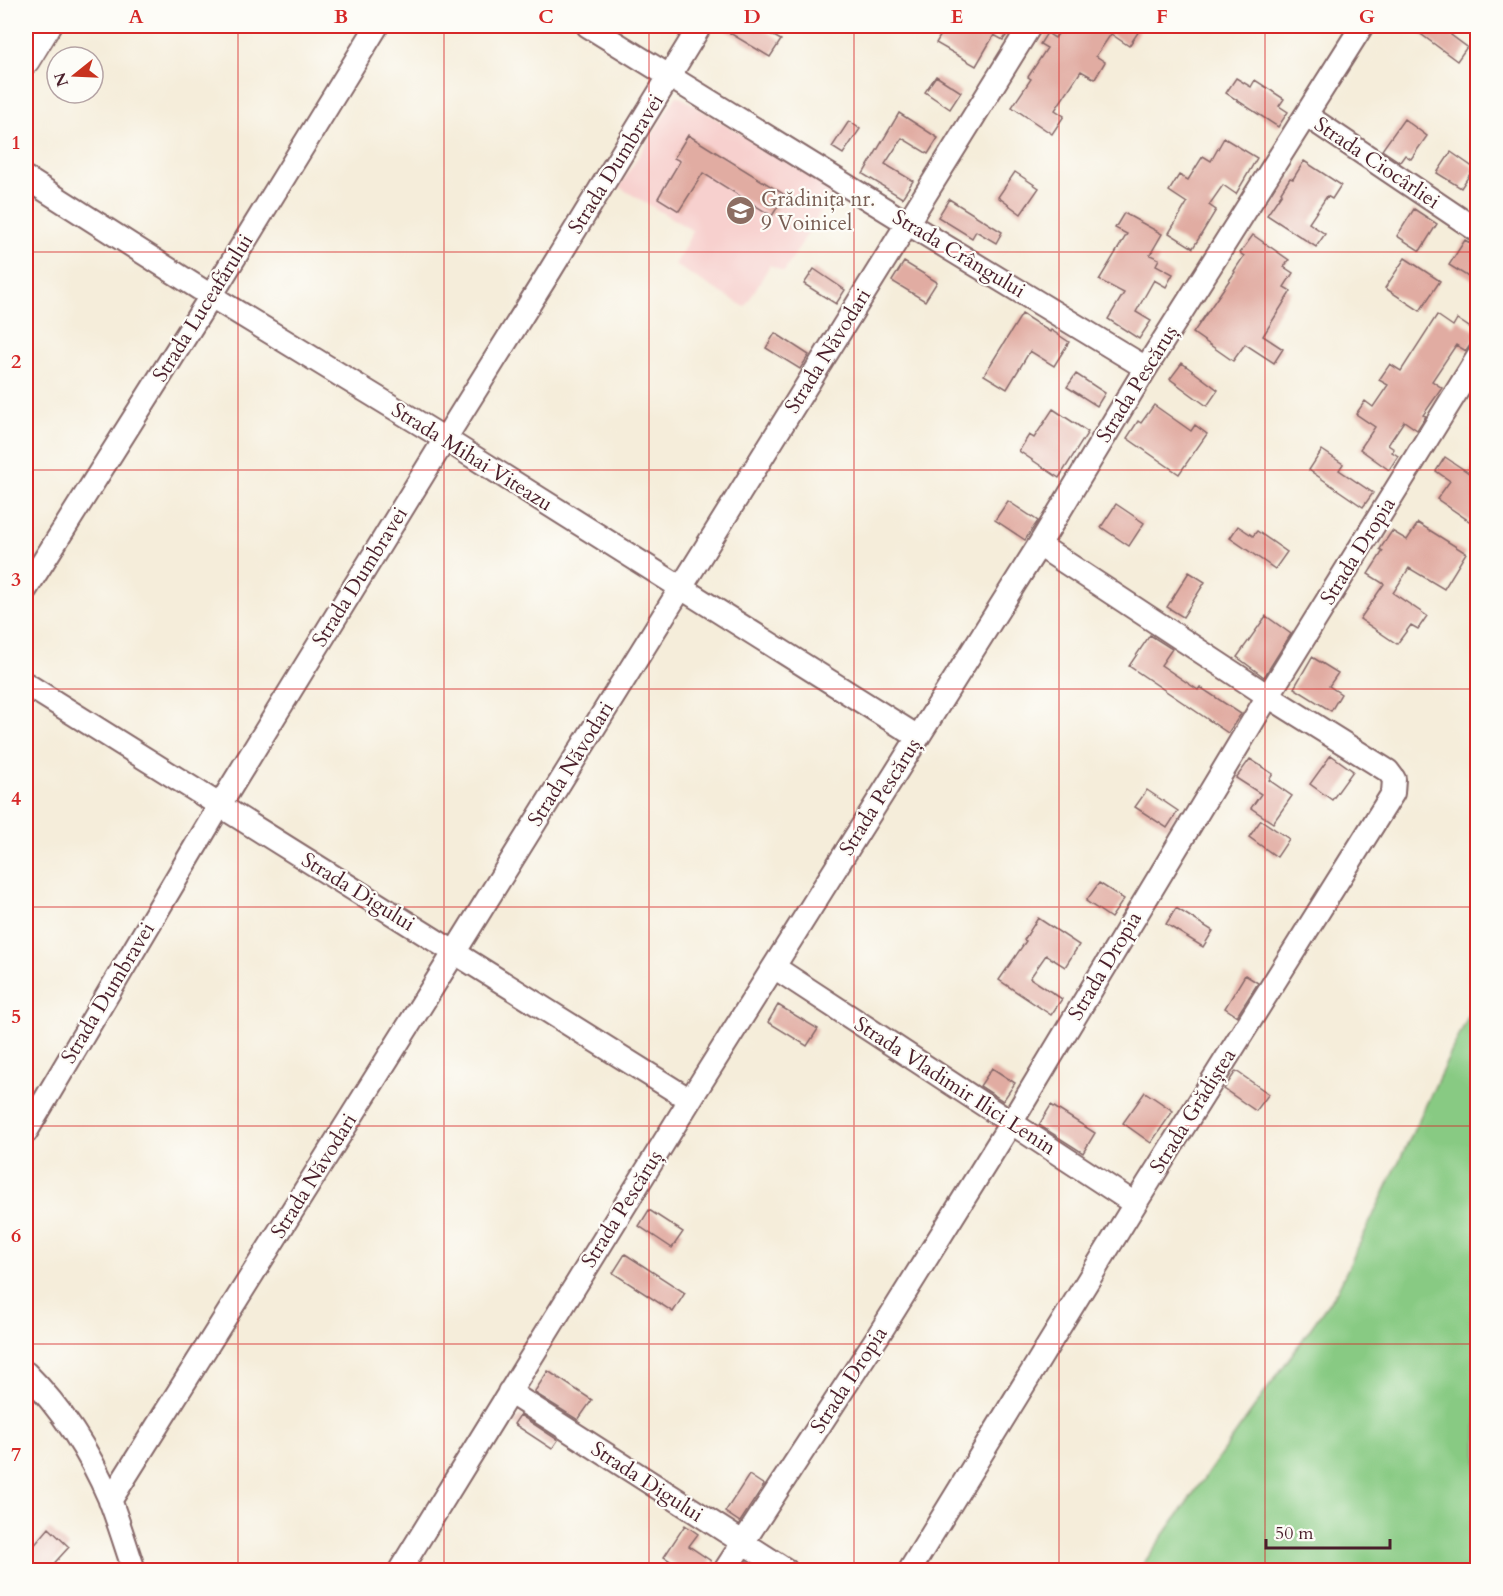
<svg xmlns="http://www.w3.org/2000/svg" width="1503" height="1596" viewBox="0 0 1503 1596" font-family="Cardo,serif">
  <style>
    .built { fill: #f7d0ce }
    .green { fill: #88ca83; stroke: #697457; stroke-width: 1.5 }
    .building { fill: #e1aca2 }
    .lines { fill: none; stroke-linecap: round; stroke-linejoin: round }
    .minor-casing { stroke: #866768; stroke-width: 26 }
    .major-casing { stroke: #866768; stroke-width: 30 }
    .minor { stroke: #fff; stroke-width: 22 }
    .major { stroke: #fff; stroke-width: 27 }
    .grid { fill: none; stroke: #d62828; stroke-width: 1.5; stroke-opacity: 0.55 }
    .labels { text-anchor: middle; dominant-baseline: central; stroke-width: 4.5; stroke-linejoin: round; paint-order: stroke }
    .street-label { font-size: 21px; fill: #4a1f2b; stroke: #fdfcf7 }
    .education-label { font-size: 21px; fill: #785e54; stroke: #fdfcf7; text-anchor: start }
    .neatline { fill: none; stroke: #d62828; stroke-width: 2 }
    .grid-label { font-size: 20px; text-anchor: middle; font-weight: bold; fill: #d62828 }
  </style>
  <rect width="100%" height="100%" fill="#fdfcf7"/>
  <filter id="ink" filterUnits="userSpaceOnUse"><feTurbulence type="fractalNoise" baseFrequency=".0167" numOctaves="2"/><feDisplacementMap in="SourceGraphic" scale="12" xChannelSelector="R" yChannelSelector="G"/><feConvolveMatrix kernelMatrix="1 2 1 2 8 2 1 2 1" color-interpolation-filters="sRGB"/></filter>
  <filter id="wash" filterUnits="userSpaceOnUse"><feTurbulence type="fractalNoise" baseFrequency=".008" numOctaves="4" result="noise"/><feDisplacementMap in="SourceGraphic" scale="24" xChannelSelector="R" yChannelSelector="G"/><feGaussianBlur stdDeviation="1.35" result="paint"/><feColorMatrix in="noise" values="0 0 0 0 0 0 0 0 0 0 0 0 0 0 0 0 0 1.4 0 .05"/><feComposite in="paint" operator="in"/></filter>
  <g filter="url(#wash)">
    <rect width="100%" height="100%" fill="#f5edda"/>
    <path class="built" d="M 677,95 L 834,190 L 784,272 L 770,265 L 745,307 L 675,265 L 693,231 L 619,187 Z"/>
    <path class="green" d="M 1477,998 L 1477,1570 L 1139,1570 L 1337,1291 Z"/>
    <g id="blocks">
      <path class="building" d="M 718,26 L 766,26 L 763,30 L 781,40 L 770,57 Z
        M 946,26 L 1013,26 L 1003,40 L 994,35 L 976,66 L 936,43 Z
        M 1064,26 L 1131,26 L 1139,31 L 1129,46 L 1111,34 L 1096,56 L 1105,62 L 1095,79 L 1081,71 L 1055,110 L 1064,116 L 1052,134 L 1012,107 L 1031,79 L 1028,77 L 1047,48 L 1040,44 L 1047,33 L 1055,38 Z
        M 1410,26 L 1457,26 L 1451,35 L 1467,47 L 1457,61 Z
        M 936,76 L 961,92 L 950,109 L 925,92 Z
        M 1236,78 L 1251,87 L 1255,80 L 1284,99 L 1279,106 L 1288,112 L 1278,127 L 1226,93 Z
        M 899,113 L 938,138 L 928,154 L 902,138 L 885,164 L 913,181 L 902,198 L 863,174 Z
        M 1404,119 L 1427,136 L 1411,159 L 1405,155 L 1400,162 L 1382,150 Z
        M 849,121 L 860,129 L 843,154 L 832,147 Z
        M 688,135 L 785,195 L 772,216 L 703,173 L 679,211 L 658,198 L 680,161 L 674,158 Z
        M 1224,138 L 1257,158 L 1236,194 L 1223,185 L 1209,205 L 1216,210 L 1193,248 L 1169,233 L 1187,203 L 1169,191 L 1179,175 L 1188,180 L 1203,156 L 1211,161 Z
        M 1451,152 L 1474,168 L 1461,188 L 1437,173 Z
        M 1304,161 L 1341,185 L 1332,199 L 1327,196 L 1309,223 L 1325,234 L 1316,247 L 1267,215 L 1282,193 L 1281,192 L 1290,178 L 1293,179 Z
        M 1015,172 L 1039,188 L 1021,214 L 998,197 Z
        M 949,199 L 1002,232 L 996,243 L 976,231 L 972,238 L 938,217 Z
        M 1414,209 L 1437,224 L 1420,251 L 1397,236 Z
        M 1124,213 L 1162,234 L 1150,255 L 1159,259 L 1156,265 L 1173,274 L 1166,287 L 1154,280 L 1136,312 L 1151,321 L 1139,339 L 1108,319 L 1124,293 L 1099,280 L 1127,234 L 1115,228 Z
        M 1253,235 L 1289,260 L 1284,267 L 1293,273 L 1284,287 L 1291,291 L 1263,336 L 1283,349 L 1274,363 L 1245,344 L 1233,361 L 1193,333 L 1235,272 L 1234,271 L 1244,256 L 1240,253 Z
        M 1465,240 L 1478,248 L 1478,283 L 1449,265 Z
        M 1405,258 L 1440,281 L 1420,311 L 1385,288 Z
        M 904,262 L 937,282 L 925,301 L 892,281 Z
        M 814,269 L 845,290 L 836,304 L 804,284 Z
        M 1022,314 L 1050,332 L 1051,330 L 1069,342 L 1054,366 L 1030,351 L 1007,389 L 984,375 Z
        M 1437,315 L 1453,326 L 1457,319 L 1478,333 L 1478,334 L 1466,351 L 1456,345 L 1432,381 L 1442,388 L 1423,415 L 1426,416 L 1417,430 L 1404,421 L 1388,445 L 1394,449 L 1392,452 L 1398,456 L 1389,470 L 1360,449 L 1375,427 L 1356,414 L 1365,401 L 1373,407 L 1388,385 L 1379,380 L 1390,364 L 1401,371 Z
        M 775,333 L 809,355 L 800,369 L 766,348 Z
        M 1182,363 L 1218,390 L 1207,406 L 1170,379 Z
        M 1076,374 L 1105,393 L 1097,406 L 1067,387 Z
        M 1154,405 L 1191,431 L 1195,425 L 1207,434 L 1179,474 L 1127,438 L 1138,421 L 1141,423 Z
        M 1053,409 L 1088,432 L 1059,478 L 1019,451 L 1029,435 L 1034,438 Z
        M 1322,450 L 1343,464 L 1339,470 L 1373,493 L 1363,507 L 1309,470 Z
        M 1445,457 L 1469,473 L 1478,459 L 1478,527 L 1437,499 L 1450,481 L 1436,471 Z
        M 1008,501 L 1038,521 L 1025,540 L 995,520 Z
        M 1116,504 L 1144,523 L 1129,546 L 1101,527 Z
        M 1418,523 L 1466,553 L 1444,589 L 1409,568 L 1393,593 L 1427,616 L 1418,629 L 1411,625 L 1397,644 L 1360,619 L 1384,584 L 1368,574 L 1383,551 L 1380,549 L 1392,531 L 1407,540 Z
        M 1238,526 L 1253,536 L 1257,531 L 1287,552 L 1275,569 L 1230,538 Z
        M 1189,572 L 1205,582 L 1183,617 L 1167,607 Z
        M 1266,616 L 1291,634 L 1264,677 L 1237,657 Z
        M 1150,635 L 1172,649 L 1161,665 L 1198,690 L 1200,687 L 1241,714 L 1228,733 L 1129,666 Z
        M 1312,657 L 1338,673 L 1329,686 L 1341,694 L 1331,711 L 1294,688 Z
        M 1331,755 L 1353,771 L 1332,800 L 1310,784 Z
        M 1250,759 L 1273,774 L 1269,780 L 1292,796 L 1273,823 L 1251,808 L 1261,794 L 1236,778 Z
        M 1147,790 L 1178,811 L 1167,828 L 1135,807 Z
        M 1261,820 L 1289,839 L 1277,857 L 1249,837 Z
        M 1099,883 L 1124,899 L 1111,918 L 1086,901 Z
        M 1176,908 L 1213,931 L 1203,947 L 1166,924 Z
        M 1038,918 L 1079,945 L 1065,967 L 1046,955 L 1030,978 L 1062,999 L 1051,1015 L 999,980 L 1026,941 L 1024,940 Z
        M 1245,975 L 1258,983 L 1237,1016 L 1225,1008 Z
        M 778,1005 L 818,1029 L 807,1046 L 768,1022 Z
        M 992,1068 L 1015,1083 L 1003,1101 L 980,1086 Z
        M 1236,1071 L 1269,1094 L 1256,1111 L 1224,1089 Z
        M 1145,1092 L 1173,1111 L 1151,1143 L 1123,1123 Z
        M 1051,1105 L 1095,1133 L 1083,1153 L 1039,1125 Z
        M 649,1210 L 683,1232 L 672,1248 L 639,1226 Z
        M 625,1254 L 685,1293 L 673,1312 L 613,1273 Z
        M 548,1371 L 592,1400 L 578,1420 L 535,1393 L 535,1391 Z
        M 520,1415 L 558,1440 L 552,1449 L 514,1424 Z
        M 749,1475 L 764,1485 L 740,1522 L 725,1512 Z
        M 685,1525 L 698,1534 L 689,1546 L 711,1561 L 704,1570 L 684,1570 L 664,1557 Z
        M 49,1528 L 69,1547 L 48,1570 L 26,1570 L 26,1555 Z"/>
    </g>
  </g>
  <g filter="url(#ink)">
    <use href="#blocks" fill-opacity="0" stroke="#866768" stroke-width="1.5"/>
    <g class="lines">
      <defs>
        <path id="minor" d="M 588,26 L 907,223 L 1146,368
          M 1306,115 L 1478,231
          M 26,178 L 211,296 L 445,439 L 918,737
          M 26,589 L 211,296 L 377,26
          M 26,684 L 690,1100
          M 774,967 L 1135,1204
          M 26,1132 L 220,805 L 445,439 L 550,271 L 700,26
          M 26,1373 C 62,1409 90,1453 110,1500 C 119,1523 126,1547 134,1570
          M 509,1392 L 786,1570
          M 110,1501 L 454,953 L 1030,26
          M 400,1570 L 690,1100 L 1039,545 L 1146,368 L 1362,26
          M 725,1570 L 878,1336 L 1011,1123 L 1268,696 L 1478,357
          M 910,1570 L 1135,1204 L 1393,793 L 1394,779 L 1388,771 L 1268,696 L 1039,545"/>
        <path id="major" d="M 26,60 L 47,26"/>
      </defs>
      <use href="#minor" class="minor-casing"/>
      <use href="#major" class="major-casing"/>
      <use href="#minor" class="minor"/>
      <use href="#major" class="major"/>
    </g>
  </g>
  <path class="grid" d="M 238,26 L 238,1570M 444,26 L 444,1570M 649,26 L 649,1570M 854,26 L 854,1570M 1059,26 L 1059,1570M 1265,26 L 1265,1570M 26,252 L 1478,252M 26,470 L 1478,470M 26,689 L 1478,689M 26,907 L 1478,907M 26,1126 L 1478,1126M 26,1344 L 1478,1344"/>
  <defs>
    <symbol id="school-disc" viewBox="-11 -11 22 22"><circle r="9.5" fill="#8d6e63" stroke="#fdfcf7"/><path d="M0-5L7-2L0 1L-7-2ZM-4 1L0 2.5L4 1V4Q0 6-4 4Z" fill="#fff"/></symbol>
  </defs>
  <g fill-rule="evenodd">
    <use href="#school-disc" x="724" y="194" width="33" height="33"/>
  </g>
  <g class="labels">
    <g class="street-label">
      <text transform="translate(1377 163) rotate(34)">Strada Ciocârliei</text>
      <text transform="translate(616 164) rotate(-58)">Strada Dumbravei</text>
      <text transform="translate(959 254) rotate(31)">Strada Crângului</text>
      <text transform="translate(203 308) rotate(-58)">Strada Luceafărului</text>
      <text transform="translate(828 351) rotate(-58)">Strada Năvodari</text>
      <text transform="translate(1137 384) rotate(-58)">Strada Pescăruș</text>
      <text transform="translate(472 457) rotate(32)">Strada Mihai Viteazu</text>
      <text transform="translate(1358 551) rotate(-58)">Strada Dropia</text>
      <text transform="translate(360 577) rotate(-58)">Strada Dumbravei</text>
      <text transform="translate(571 764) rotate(-58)">Strada Năvodari</text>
      <text transform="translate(880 797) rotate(-58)">Strada Pescăruș</text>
      <text transform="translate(358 892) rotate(32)">Strada Digului</text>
      <text transform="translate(1105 966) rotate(-59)">Strada Dropia</text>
      <text transform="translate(108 993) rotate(-59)">Strada Dumbravei</text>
      <text transform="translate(955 1086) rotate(33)">Strada Vladimir Ilici Lenin</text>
      <text transform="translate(1193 1111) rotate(-58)">Strada Grădiștea</text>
      <text transform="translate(314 1176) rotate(-58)">Strada Năvodari</text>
      <text transform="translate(622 1209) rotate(-58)">Strada Pescăruș</text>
      <text transform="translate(849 1380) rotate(-57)">Strada Dropia</text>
      <text transform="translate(647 1482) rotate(33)">Strada Digului</text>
    </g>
    <g class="education-label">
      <text x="761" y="199">Grădinița nr.<tspan x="761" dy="24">9 Voinicel</tspan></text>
    </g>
  </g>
  <rect width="1503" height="1596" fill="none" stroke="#fdfcf7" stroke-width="66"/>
  <g transform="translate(75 75) rotate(252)"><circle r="28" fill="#fdfcf7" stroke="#b5a4a5" stroke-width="1.5"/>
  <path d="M0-4.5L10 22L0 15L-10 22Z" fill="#c8321e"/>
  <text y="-9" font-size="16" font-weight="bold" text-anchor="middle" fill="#4a1f2b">N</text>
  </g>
  <path d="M1266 1539v9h124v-9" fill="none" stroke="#4a1f2b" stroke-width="3"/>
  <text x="1275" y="1539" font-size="18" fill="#4a1f2b" stroke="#fdfcf7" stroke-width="4.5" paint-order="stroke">50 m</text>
  <rect x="33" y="33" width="1437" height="1530" class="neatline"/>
  <g class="grid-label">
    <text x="136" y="23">A</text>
    <text x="341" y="23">B</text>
    <text x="546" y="23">C</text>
    <text x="752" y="23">D</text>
    <text x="957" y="23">E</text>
    <text x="1162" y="23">F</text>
    <text x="1367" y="23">G</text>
    <text x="16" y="149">1</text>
    <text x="16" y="368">2</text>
    <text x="16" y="586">3</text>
    <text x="16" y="805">4</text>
    <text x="16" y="1023">5</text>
    <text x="16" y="1242">6</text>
    <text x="16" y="1461">7</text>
  </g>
</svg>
